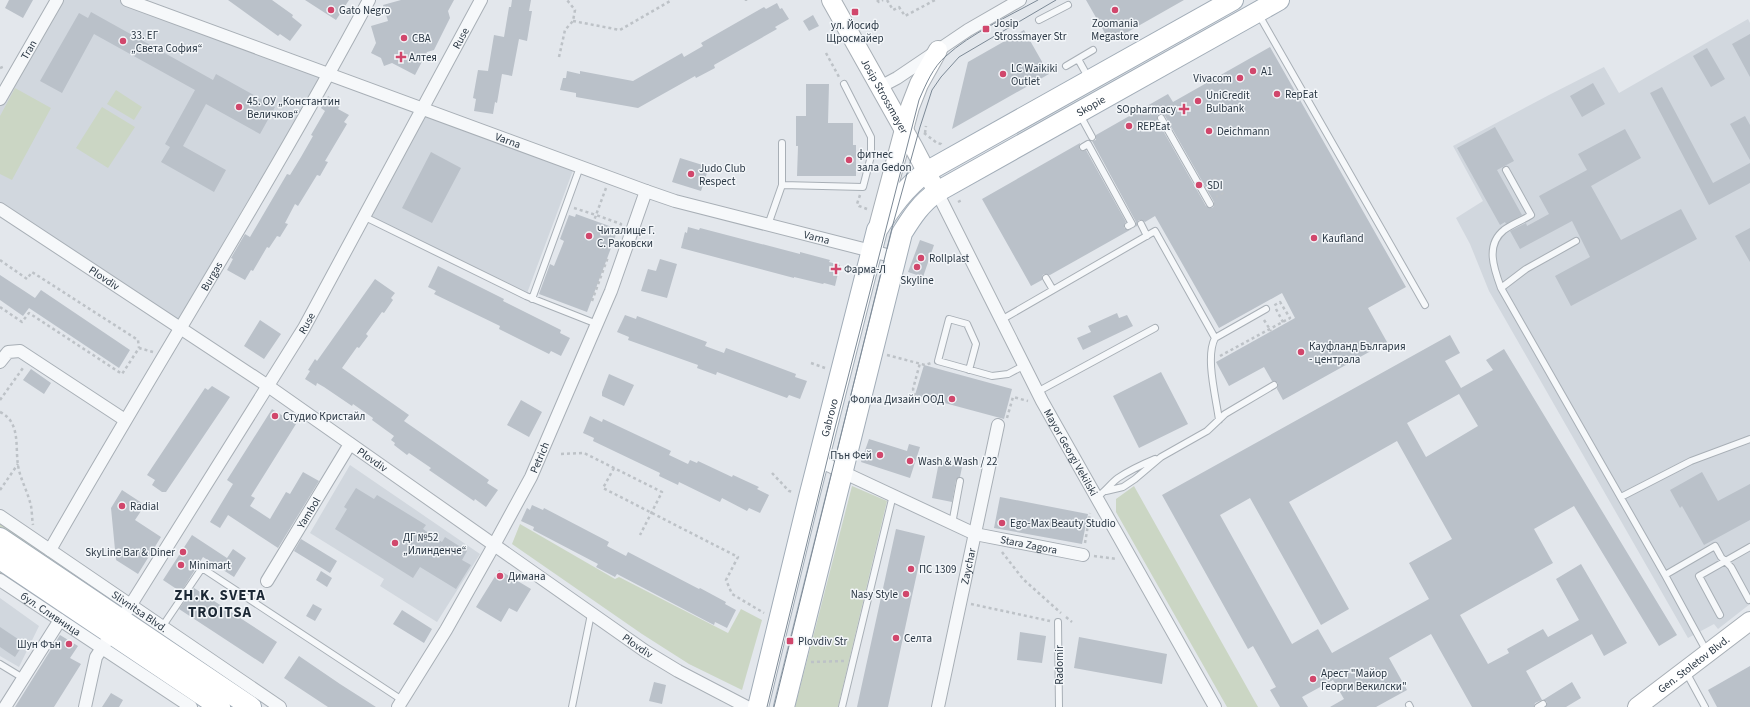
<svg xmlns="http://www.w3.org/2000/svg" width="1750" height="707" viewBox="0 0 1750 707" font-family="'Source Sans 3',sans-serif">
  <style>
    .built { fill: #d1d7de }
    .green { fill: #cbd6c4 }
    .building { fill: #bac1c9; fill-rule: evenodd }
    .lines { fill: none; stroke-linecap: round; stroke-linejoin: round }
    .lane-casing { stroke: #a8afb6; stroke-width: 8 }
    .street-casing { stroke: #a8afb6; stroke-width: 14 }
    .secondary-casing { stroke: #a8afb6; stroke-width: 20 }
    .primary-casing { stroke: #a2adb8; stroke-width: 22 }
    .path { stroke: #bdc2c7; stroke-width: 2.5; stroke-dasharray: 3 3; stroke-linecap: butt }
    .lane { stroke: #f6f8fa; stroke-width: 6 }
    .street { stroke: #f6f8fa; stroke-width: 12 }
    .secondary { stroke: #fff; stroke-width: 18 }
    .primary { stroke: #fff; stroke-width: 20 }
    .tram { stroke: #7c8996; stroke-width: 1 }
    .poi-dot { fill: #d1476c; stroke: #f3f6f9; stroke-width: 1.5 }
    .labels { text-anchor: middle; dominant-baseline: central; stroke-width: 3; stroke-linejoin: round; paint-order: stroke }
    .poi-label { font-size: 11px; fill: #2a3744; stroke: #f3f6f9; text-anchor: start }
    .street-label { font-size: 11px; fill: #2a3744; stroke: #f3f6f9 }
    .district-label { font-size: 15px; font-weight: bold; letter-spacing: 1px; fill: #1c2835; stroke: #f3f6f9 }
  </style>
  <rect width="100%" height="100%" fill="#e3e7ec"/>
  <path class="built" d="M 57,0 L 127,0 L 329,75 L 181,330 L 0,209 L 0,99 Z
    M 1748,19 L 1750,23 L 1750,604 L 1718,629 L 1714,624 L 1688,638 L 1489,291 L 1470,244 L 1456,218 L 1483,201 L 1453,146 L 1549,95 L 1604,67 L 1619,93 Z
    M 422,109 L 575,165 L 526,296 L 363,216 Z
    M 350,465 L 480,554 L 437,622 L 380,586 L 384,579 L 310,533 Z
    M 0,598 L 39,626 L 19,667 L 0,656 Z"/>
  <path class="green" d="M 15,88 L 51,108 L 12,180 L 0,174 L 0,116 Z
    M 116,90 L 142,107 L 134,120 L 107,104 Z
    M 102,107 L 135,127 L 108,168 L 76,148 Z
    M 852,486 L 887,501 L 838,707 L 795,707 Z
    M 1134,486 L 1258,707 L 1227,707 L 1116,512 L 1116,499 Z
    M 0,522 L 120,604 L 120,607 L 0,530 Z
    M 520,524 L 615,579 L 619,577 L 728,633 L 741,609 L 762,620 L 742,690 L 689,664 L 642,634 L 512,544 Z
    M 0,569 L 86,627 L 87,632 L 0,577 Z"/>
  <path class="building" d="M 9,0 L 33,0 L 23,18 L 5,8 Z
    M 228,0 L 272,0 L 293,15 L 292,17 L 302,25 L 290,41 L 280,34 L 278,36 Z
    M 305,0 L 349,0 L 336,20 Z
    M 401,0 L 454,0 L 448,11 L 450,18 L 434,50 L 427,52 L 415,75 L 392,63 L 384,66 L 381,58 L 371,53 L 376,43 L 371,26 L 388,21 L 383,5 Z
    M 512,0 L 531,0 L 529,11 L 532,11 L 527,41 L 519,39 L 512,76 L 502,74 L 497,103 L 495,102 L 493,114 L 474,111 L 476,99 L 473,98 L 478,70 L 488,71 L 494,35 L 504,37 L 509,7 L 511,7 Z
    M 1086,0 L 1184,0 L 1110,42 Z
    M 777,3 L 780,9 L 782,8 L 789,19 L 775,27 L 777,29 L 714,65 L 715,68 L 696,78 L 695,76 L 638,108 L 576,97 L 576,93 L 560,90 L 563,78 L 566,78 L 567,71 L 580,74 L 580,71 L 633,81 L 682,53 L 684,57 L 703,46 L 701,43 L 764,7 L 766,9 Z
    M 91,12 L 213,80 L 216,74 L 275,107 L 260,134 L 206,104 L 183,146 L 226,170 L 214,192 L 161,162 L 170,147 L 165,144 L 195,90 L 94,34 L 62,93 L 40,81 L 79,13 L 88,18 Z
    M 813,15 L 819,26 L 809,31 L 803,21 Z
    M 1024,30 L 1049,74 L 952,129 L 968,62 Z
    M 1750,34 L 1750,77 L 1732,44 Z
    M 1270,47 L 1406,287 L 1368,308 L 1387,342 L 1283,400 L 1277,389 L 1278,383 L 1272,381 L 1264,367 L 1229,386 L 1216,362 L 1295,318 L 1282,293 L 1219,328 L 1155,216 L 1145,222 L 1142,220 L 1139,220 L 1137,223 L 1137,226 L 1050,275 L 1044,274 L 1042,276 L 1042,280 L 1031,286 L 982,199 L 1080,143 L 1079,149 L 1083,151 L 1086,150 L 1126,222 L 1124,225 L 1124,228 L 1128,230 L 1134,228 L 1136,226 L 1136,222 L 1092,141 L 1096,140 L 1096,135 L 1168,94 L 1173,102 ZM 1159,114 L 1165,116 L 1214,202 L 1214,206 L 1212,208 L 1206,206 L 1157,120 L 1157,116 Z
    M 1707,48 L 1725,79 L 1711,87 L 1693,56 Z
    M 1593,83 L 1605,104 L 1582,117 L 1570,96 Z
    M 806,84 L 829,84 L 828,123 L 853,123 L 853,145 L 856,145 L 856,176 L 797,176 L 798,146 L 796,146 L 796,116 L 806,116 Z
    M 1662,87 L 1713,183 L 1750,163 L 1750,183 L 1709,205 L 1650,93 Z
    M 328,96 L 341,104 L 338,109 L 349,115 L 344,122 L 347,124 L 325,161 L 328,162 L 320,176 L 317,175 L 298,206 L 295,204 L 285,223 L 288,224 L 280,237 L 277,236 L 269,248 L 267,247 L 253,271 L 251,270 L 245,280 L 227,270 L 233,259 L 231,258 L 245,234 L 250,237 L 287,174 L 290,175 L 301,157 L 313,136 L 311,135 L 325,111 L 321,108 Z
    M 1745,116 L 1750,125 L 1750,160 L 1730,124 Z
    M 1495,127 L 1514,161 L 1497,170 L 1522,215 L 1506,224 L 1505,222 L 1500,225 L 1457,148 Z
    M 1625,129 L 1641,158 L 1591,186 L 1621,240 L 1681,209 L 1697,239 L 1571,306 L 1555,276 L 1590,257 L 1572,221 L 1520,249 L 1510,231 L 1526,223 L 1527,226 L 1549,214 L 1539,196 L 1587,170 L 1578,154 Z
    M 431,152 L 461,168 L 432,223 L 402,208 Z
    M 680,158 L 709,167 L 701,191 L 672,182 Z
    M 576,214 L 612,227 L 611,230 L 617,232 L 587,312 L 539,294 L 550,264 L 554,266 L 564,241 L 560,239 L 569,215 L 575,217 Z
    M 688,227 L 699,230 L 700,228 L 800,254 L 800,252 L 830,260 L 829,262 L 840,265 L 835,286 L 824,283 L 823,284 L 794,277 L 794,278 L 681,248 L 685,232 L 687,233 Z
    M 1750,228 L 1750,262 L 1735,236 Z
    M 920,240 L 934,245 L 923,277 L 908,272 Z
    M 660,259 L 677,264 L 667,298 L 641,291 L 648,269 L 656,271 Z
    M 438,266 L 504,299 L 503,301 L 561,330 L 560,333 L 570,338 L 561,356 L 551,351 L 549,354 L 499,329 L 500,326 L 434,294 L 436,291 L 428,287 Z
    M 0,275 L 35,298 L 41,290 L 130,350 L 119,368 L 29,308 L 23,316 L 0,300 Z
    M 375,279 L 395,293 L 391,298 L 393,300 L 384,313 L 382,312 L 366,334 L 368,336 L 359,348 L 357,347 L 342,368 L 409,415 L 404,421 L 489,480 L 487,483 L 498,490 L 486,507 L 475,499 L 474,501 L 429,470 L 431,468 L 409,453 L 407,455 L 394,445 L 395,443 L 391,440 L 394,436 L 372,420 L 373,418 L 353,404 L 352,406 L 324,387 L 317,383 L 316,386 L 305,379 L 310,371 L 308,370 L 315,359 L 317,361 Z
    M 1117,313 L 1119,318 L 1127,315 L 1133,326 L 1083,350 L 1077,338 L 1091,332 L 1088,326 Z
    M 625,315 L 636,319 L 637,316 L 707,342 L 705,346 L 724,353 L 726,348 L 796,374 L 795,377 L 807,381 L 800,399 L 789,395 L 787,398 L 717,372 L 716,375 L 697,368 L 698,365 L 628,340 L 629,337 L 617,332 Z
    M 260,320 L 281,334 L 264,359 L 244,346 Z
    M 1450,335 L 1460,353 L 1445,361 L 1461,388 L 1493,370 L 1486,360 L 1504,349 L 1677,635 L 1659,646 L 1574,506 L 1534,529 L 1553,563 L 1460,615 L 1488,664 L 1509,653 L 1507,649 L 1543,629 L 1548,637 L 1579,620 L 1556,579 L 1581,564 L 1627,643 L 1604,656 L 1592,634 L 1526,671 L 1542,700 L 1535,703 L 1534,707 L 1472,707 L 1431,634 L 1389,658 L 1407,690 L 1376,707 L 1330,707 L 1344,699 L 1333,680 L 1302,697 L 1308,707 L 1280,707 L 1270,690 L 1276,687 L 1253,646 L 1248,649 L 1162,495 ZM 1459,394 L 1478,426 L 1426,457 L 1407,423 ZM 1397,441 L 1452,539 L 1409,563 L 1429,599 L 1332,653 L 1318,629 L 1292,644 L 1220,515 L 1250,498 L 1321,625 L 1349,609 L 1289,502 Z
    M 924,365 L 1012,389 L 1004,419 L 915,395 Z
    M 31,369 L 51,383 L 44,394 L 23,380 Z
    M 1161,372 L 1188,424 L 1139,448 L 1113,396 Z
    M 609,374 L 634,385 L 624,406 L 602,396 L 602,392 Z
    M 212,386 L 230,397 L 166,492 L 162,492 L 152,485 L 155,480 L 147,475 L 205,388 L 208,390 Z
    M 521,400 L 542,412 L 529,437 L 507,425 Z
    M 272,409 L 296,424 L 251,496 L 255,498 L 250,506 L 270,519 L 286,492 L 290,494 L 303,472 L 319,481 L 278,548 L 228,515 L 220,528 L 210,522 L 233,484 L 227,480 Z
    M 590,416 L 602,422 L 603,419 L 671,451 L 669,455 L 688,464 L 690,460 L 697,463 L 698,461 L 732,477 L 733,475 L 759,487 L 757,489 L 769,495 L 760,513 L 749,508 L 747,511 L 722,498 L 720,502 L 679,482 L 678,485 L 659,476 L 660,473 L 593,441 L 594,438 L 583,433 Z
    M 869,439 L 907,451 L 909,444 L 920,447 L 910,478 L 861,462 Z
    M 939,462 L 962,467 L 960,477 L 956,480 L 952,502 L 932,498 Z
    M 1702,472 L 1718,501 L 1750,484 L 1750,520 L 1704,545 L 1682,506 L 1680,508 L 1670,490 Z
    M 356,488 L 374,499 L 377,495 L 426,525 L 423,529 L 442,542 L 445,537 L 467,551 L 462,560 L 471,565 L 456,589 L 420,567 L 413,578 L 335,529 L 347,509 L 344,507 Z
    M 122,490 L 145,505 L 135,520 L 161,537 L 138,574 L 116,560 L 111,508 Z
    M 1000,497 L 1088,514 L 1082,544 L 994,528 Z
    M 532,505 L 543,510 L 544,508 L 609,542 L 607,546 L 626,556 L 628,552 L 699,589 L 700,588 L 726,602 L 725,604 L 736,610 L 727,628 L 715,622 L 714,625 L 617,574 L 615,577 L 596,567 L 598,564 L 533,530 L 534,527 L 521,521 L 527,508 L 530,510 Z
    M 896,529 L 925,536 L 888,707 L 857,707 Z
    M 192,535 L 227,558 L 233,549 L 246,558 L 234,577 L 203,557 L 181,592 L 163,580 Z
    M 301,539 L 337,561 L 330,573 L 294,551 Z
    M 499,570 L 531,589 L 517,612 L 509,608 L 501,622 L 476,607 Z
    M 321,571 L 332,578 L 327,587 L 316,580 Z
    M 194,588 L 277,642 L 263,664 L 179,609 Z
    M 313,604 L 322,609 L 315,621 L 306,616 Z
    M 402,610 L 432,629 L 424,643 L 393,624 Z
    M 0,627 L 24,643 L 15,657 L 0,647 Z
    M 1020,632 L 1046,636 L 1042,663 L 1017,660 Z
    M 60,635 L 78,646 L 70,658 L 81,664 L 54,707 L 15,707 Z
    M 1079,637 L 1167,654 L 1162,684 L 1074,668 Z
    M 299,656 L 340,684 L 376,707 L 328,707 L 284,678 Z
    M 1750,666 L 1750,707 L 1717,707 L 1708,690 Z
    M 654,682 L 666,685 L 662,704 L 649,701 Z
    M 1572,682 L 1581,698 L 1566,707 L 1546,707 L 1547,702 L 1543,700 Z
    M 111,693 L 123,700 L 119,707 L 102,707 Z"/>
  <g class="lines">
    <defs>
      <path id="lane" d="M 1259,15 L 1425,305
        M 1039,20 L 1068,5
        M 1078,59 L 1088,77
        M 1066,66 L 1093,50
        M 1080,115 L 1092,137
        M 1161,118 L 1210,204
        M 1083,147 L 1088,144 L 1132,224 L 1128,226
        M 1506,170 L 1531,215 C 1523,220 1512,224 1504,230 C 1485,245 1494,269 1501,288 L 1665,575 L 1707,652
        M 782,185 L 782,143
        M 363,216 L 526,296 L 597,324
        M 1141,224 L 1147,236
        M 768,225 L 782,185 L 863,187 L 871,156 L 871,137 L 844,84
        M 1046,278 L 1053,290
        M 1501,288 L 1526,269 L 1576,241
        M 532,299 L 580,167
        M 1001,320 L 1155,231 L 1215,338
        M 969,370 L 976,344 L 967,324 L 949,319 L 938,361 L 992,376 L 1008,374 L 1023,366
        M 1037,392 L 1155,328
        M 1219,420 C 1216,397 1205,357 1215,338 L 1266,309
        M 1106,491 L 1123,487 L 1135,479 L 1161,457 L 1207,431 L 1225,414 L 1274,385
        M 1097,497 C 1105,492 1111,483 1118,478 C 1130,470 1143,464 1155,459
        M 1621,497 L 1691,461 L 1750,439
        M 952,524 L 960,481
        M 1665,575 L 1715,546 L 1721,557 L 1731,567 L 1749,600
        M 1720,615 L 1699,576 L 1750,547
        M 1058,622 L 1059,707
        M 162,627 L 202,568 L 402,700
        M 0,664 L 23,678
        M 1686,672 L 1705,707
        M 1409,705 L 1410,707
        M 572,707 L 591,614
        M 842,707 L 893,495
        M 1538,707 L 1543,704"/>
      <g id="street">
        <path id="s1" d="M 127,0 L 646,191 L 675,201 L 895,257"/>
        <path d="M 880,87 L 897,78 L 968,30 L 1020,0"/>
        <path id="s2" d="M 0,99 L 57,0"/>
        <path id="s3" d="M 937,192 L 1042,401 L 1215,707"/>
        <path id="s4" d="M 0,209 L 268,386 L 645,651 L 678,671 L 747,707"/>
        <path d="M 0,362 L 8,352 L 20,351 L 125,420"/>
        <path id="s5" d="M 819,461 L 975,534 L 1083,555"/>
        <path id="s6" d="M 0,516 L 280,707"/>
        <path id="s7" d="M 50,550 C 155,366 269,187 369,0"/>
        <path id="s8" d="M 0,580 L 191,707"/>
        <path id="s9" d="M 267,581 L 350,444"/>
        <path d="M 5,707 L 60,620"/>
        <path id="s10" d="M 85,707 L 96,657 L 130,606 L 304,328 L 481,0"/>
        <path id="s11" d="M 398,707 L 446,630 L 494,545 L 531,477 L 611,291 L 646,191"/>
        <path id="s12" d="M 938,707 L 998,425"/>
      </g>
      <g id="secondary">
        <path id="s13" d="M 831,0 L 914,148 L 937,192"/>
        <path d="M 879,223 L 910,107 L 919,84 L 938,50"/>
        <path id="s14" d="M 1637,707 L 1750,621"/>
      </g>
      <g id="primary">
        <path d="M 0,538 L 251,707"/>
        <path d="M 0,559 L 220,707"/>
        <path id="s15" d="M 758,707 L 809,497 L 877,230 C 891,207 905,188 926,172 L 1233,0"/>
        <path id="s16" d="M 784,707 L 902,233 C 912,217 921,203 937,192 L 1279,0"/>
      </g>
    </defs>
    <use href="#lane" class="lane-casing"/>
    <use href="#street" class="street-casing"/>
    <use href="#secondary" class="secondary-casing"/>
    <use href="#primary" class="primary-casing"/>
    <path class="path" d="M 746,0 L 746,1
      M 877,0 L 879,2 L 883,0
      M 887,0 L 893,10 L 899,7 L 905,16 L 935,0
      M 573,21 L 620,30 L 672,0
      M 826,53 L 839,77
      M 559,57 L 565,30 L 573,21 L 575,10 L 567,0
      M 0,68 L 5,66
      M 924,133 L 937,143 L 941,144 L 942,146
      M 925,133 L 926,126
      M 1208,183 L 1215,179 L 1223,193 L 1216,197
      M 606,188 L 596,215 L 621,224 L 620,226
      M 860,195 L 857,204 L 859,206 L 867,209
      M 958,202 L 962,200
      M 574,208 L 596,215 L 594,221
      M 0,260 L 27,279 L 32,272 L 138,340 L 139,348
      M 592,301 L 608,257
      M 0,307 L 22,322 L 29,313 L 122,374 L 139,348 L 153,352
      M 1276,309 L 1284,324
      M 1264,320 L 1271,331
      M 887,355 L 925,365 L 931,363
      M 1220,356 L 1290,318 L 1280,302 L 1273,306
      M 811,363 L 825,368
      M 0,400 L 23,368
      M 917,402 L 913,389 L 920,363
      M 0,412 C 21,422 15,447 18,465 C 20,479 28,492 31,506 C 32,512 32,519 33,525
      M 1007,418 L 1013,397 L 1028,401
      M 561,454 L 584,453 L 662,492 L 640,535
      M 614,468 L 603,488 L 738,557 L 726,580 L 732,594 L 764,613
      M 772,473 L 789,491 L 794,492
      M 0,490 L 18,464
      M 1085,543 L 1090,513
      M 1002,552 L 1023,579 L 1061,613
      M 1094,556 L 1117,559
      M 971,604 L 1050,621
      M 1066,617 L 1072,622
      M 811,662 L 844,661"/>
    <use href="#lane" class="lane"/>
    <use href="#street" class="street"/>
    <use href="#secondary" class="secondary"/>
    <use href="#primary" class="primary"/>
    <path class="tram" d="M 767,707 L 835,428 L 919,100 C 926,84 933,67 946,56 C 970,34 1009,16 1038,0
      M 774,707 L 893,224 L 920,127 L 932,90 L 941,77 L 959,57 L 1056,0"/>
  </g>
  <g class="poi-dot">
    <circle cx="331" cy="10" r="4"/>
    <circle cx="1115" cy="10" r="4"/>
    <rect x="851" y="8" width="8" height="8" rx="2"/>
    <rect x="982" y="25" width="8" height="8" rx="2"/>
    <circle cx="404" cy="38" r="4"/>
    <circle cx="123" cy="41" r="4"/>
    <path d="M399 51h4v4h4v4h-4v4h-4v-4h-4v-4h4z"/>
    <circle cx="1253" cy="71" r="4"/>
    <circle cx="1003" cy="74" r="4"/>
    <circle cx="1240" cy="78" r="4"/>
    <circle cx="1277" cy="94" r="4"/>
    <circle cx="1198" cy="101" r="4"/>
    <circle cx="239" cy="107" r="4"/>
    <path d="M1182 103h4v4h4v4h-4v4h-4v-4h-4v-4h4z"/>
    <circle cx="1129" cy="126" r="4"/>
    <circle cx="1209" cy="131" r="4"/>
    <circle cx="849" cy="160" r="4"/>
    <circle cx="691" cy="174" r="4"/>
    <circle cx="1199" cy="185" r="4"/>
    <circle cx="589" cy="236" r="4"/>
    <circle cx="1314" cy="238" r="4"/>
    <circle cx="921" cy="258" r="4"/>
    <circle cx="917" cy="267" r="4"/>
    <path d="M834 263h4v4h4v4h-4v4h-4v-4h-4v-4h4z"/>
    <circle cx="1301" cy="352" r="4"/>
    <circle cx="952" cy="399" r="4"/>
    <circle cx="275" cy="416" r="4"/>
    <circle cx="880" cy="455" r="4"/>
    <circle cx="910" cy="461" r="4"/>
    <circle cx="122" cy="506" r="4"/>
    <circle cx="1002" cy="523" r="4"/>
    <circle cx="395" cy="543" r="4"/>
    <circle cx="183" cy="552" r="4"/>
    <circle cx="181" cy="565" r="4"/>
    <circle cx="911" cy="569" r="4"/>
    <circle cx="500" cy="576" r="4"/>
    <circle cx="906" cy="594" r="4"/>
    <circle cx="896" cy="638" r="4"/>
    <rect x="786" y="637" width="8" height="8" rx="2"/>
    <circle cx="69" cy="644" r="4"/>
    <circle cx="1313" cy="679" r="4"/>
  </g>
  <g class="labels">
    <g class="poi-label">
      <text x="339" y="10">Gato Negro</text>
      <text x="994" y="23">Josip<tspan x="994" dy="13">Strossmayer Str</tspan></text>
      <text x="1115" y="23" text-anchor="middle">Zoomania<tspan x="1115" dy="13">Megastore</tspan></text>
      <text x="855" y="25" text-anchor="middle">ул. Йосиф<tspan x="855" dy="13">Щросмайер</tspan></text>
      <text x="131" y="35">33. ЕГ<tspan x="131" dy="13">„Света София“</tspan></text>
      <text x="412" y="38">CBA</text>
      <text x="409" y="57">Алтея</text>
      <text x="1011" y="68">LC Waikiki<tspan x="1011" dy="13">Outlet</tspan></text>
      <text x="1261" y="71">A1</text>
      <text x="1232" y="78" text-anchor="end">Vivacom</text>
      <text x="1285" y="94">RepEat</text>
      <text x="1206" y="95">UniCredit<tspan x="1206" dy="13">Bulbank</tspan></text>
      <text x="247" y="101">45. ОУ „Константин<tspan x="247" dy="13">Величков“</tspan></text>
      <text x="1176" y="109" text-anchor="end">SOpharmacy</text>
      <text x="1137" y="126">REPEat</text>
      <text x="1217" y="131">Deichmann</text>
      <text x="857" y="154">фитнес<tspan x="857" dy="13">зала Gedon</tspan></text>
      <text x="699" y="168">Judo Club<tspan x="699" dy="13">Respect</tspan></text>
      <text x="1207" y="185">SDI</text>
      <text x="597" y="230">Читалище Г.<tspan x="597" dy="13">С. Раковски</tspan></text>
      <text x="1322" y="238">Kaufland</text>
      <text x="929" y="258">Rollplast</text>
      <text x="844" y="269">Фарма-Л</text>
      <text x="917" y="280" text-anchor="middle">Skyline</text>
      <text x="1309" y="346">Кауфланд България<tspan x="1309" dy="13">- централа</tspan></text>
      <text x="944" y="399" text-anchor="end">Фолиа Дизайн ООД</text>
      <text x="283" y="416">Студио Кристайл</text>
      <text x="872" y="455" text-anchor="end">Пън Фей</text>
      <text x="918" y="461">Wash &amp; Wash / 22</text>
      <text x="130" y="506">Radial</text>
      <text x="1010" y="523">Ego-Max Beauty Studio</text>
      <text x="403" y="537">ДГ №52<tspan x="403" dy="13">„Илинденче“</tspan></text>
      <text x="175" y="552" text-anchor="end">SkyLine Bar &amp; Diner</text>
      <text x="189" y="565">Minimart</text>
      <text x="919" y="569">ПС 1309</text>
      <text x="508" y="576">Димана</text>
      <text x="898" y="594" text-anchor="end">Nasy Style</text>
      <text x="904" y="638">Селта</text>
      <text x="798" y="641">Plovdiv Str</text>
      <text x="61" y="644" text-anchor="end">Шун Фън</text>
      <text x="1321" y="673">Арест "Майор<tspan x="1321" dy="13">Георги Векилски"</tspan></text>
    </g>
    <g class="street-label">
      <text stroke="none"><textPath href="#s10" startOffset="770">Ruse</textPath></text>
      <text stroke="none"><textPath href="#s2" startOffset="57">Tran</textPath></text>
      <text stroke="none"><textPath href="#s13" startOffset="110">Josip Strossmayer</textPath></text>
      <text stroke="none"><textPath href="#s16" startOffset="719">Skopie</textPath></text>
      <text stroke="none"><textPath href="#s1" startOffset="406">Varna</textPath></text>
      <text stroke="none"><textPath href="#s1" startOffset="730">Varna</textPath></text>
      <text stroke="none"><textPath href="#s7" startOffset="318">Burgas</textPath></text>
      <text stroke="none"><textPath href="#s4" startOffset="125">Plovdiv</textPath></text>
      <text stroke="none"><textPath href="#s10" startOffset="446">Ruse</textPath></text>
      <text stroke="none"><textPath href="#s15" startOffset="298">Gabrovo</textPath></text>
      <text stroke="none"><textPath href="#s3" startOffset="293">Mayor Georgi Vekilski</textPath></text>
      <text stroke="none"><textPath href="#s11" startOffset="287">Petrich</textPath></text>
      <text stroke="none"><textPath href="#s4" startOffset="449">Plovdiv</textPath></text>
      <text stroke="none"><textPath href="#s9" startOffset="80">Yambol</textPath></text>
      <text stroke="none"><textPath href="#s5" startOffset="227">Stara Zagora</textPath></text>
      <text stroke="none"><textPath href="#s12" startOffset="144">Zaychar</textPath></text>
      <text stroke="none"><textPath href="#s6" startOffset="169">Slivnitsa Blvd.</textPath></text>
      <text stroke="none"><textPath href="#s8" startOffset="61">бул. Сливница</textPath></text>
      <text stroke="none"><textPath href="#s4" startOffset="773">Plovdiv</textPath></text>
      <text stroke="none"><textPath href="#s14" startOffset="71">Gen. Stoletov Blvd.</textPath></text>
      <text transform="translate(1059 665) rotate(-90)">Radomir</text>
    </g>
    <g class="district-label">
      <text x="220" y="595">ZH.K. SVETA<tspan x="220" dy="17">TROITSA</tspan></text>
    </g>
  </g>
</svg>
